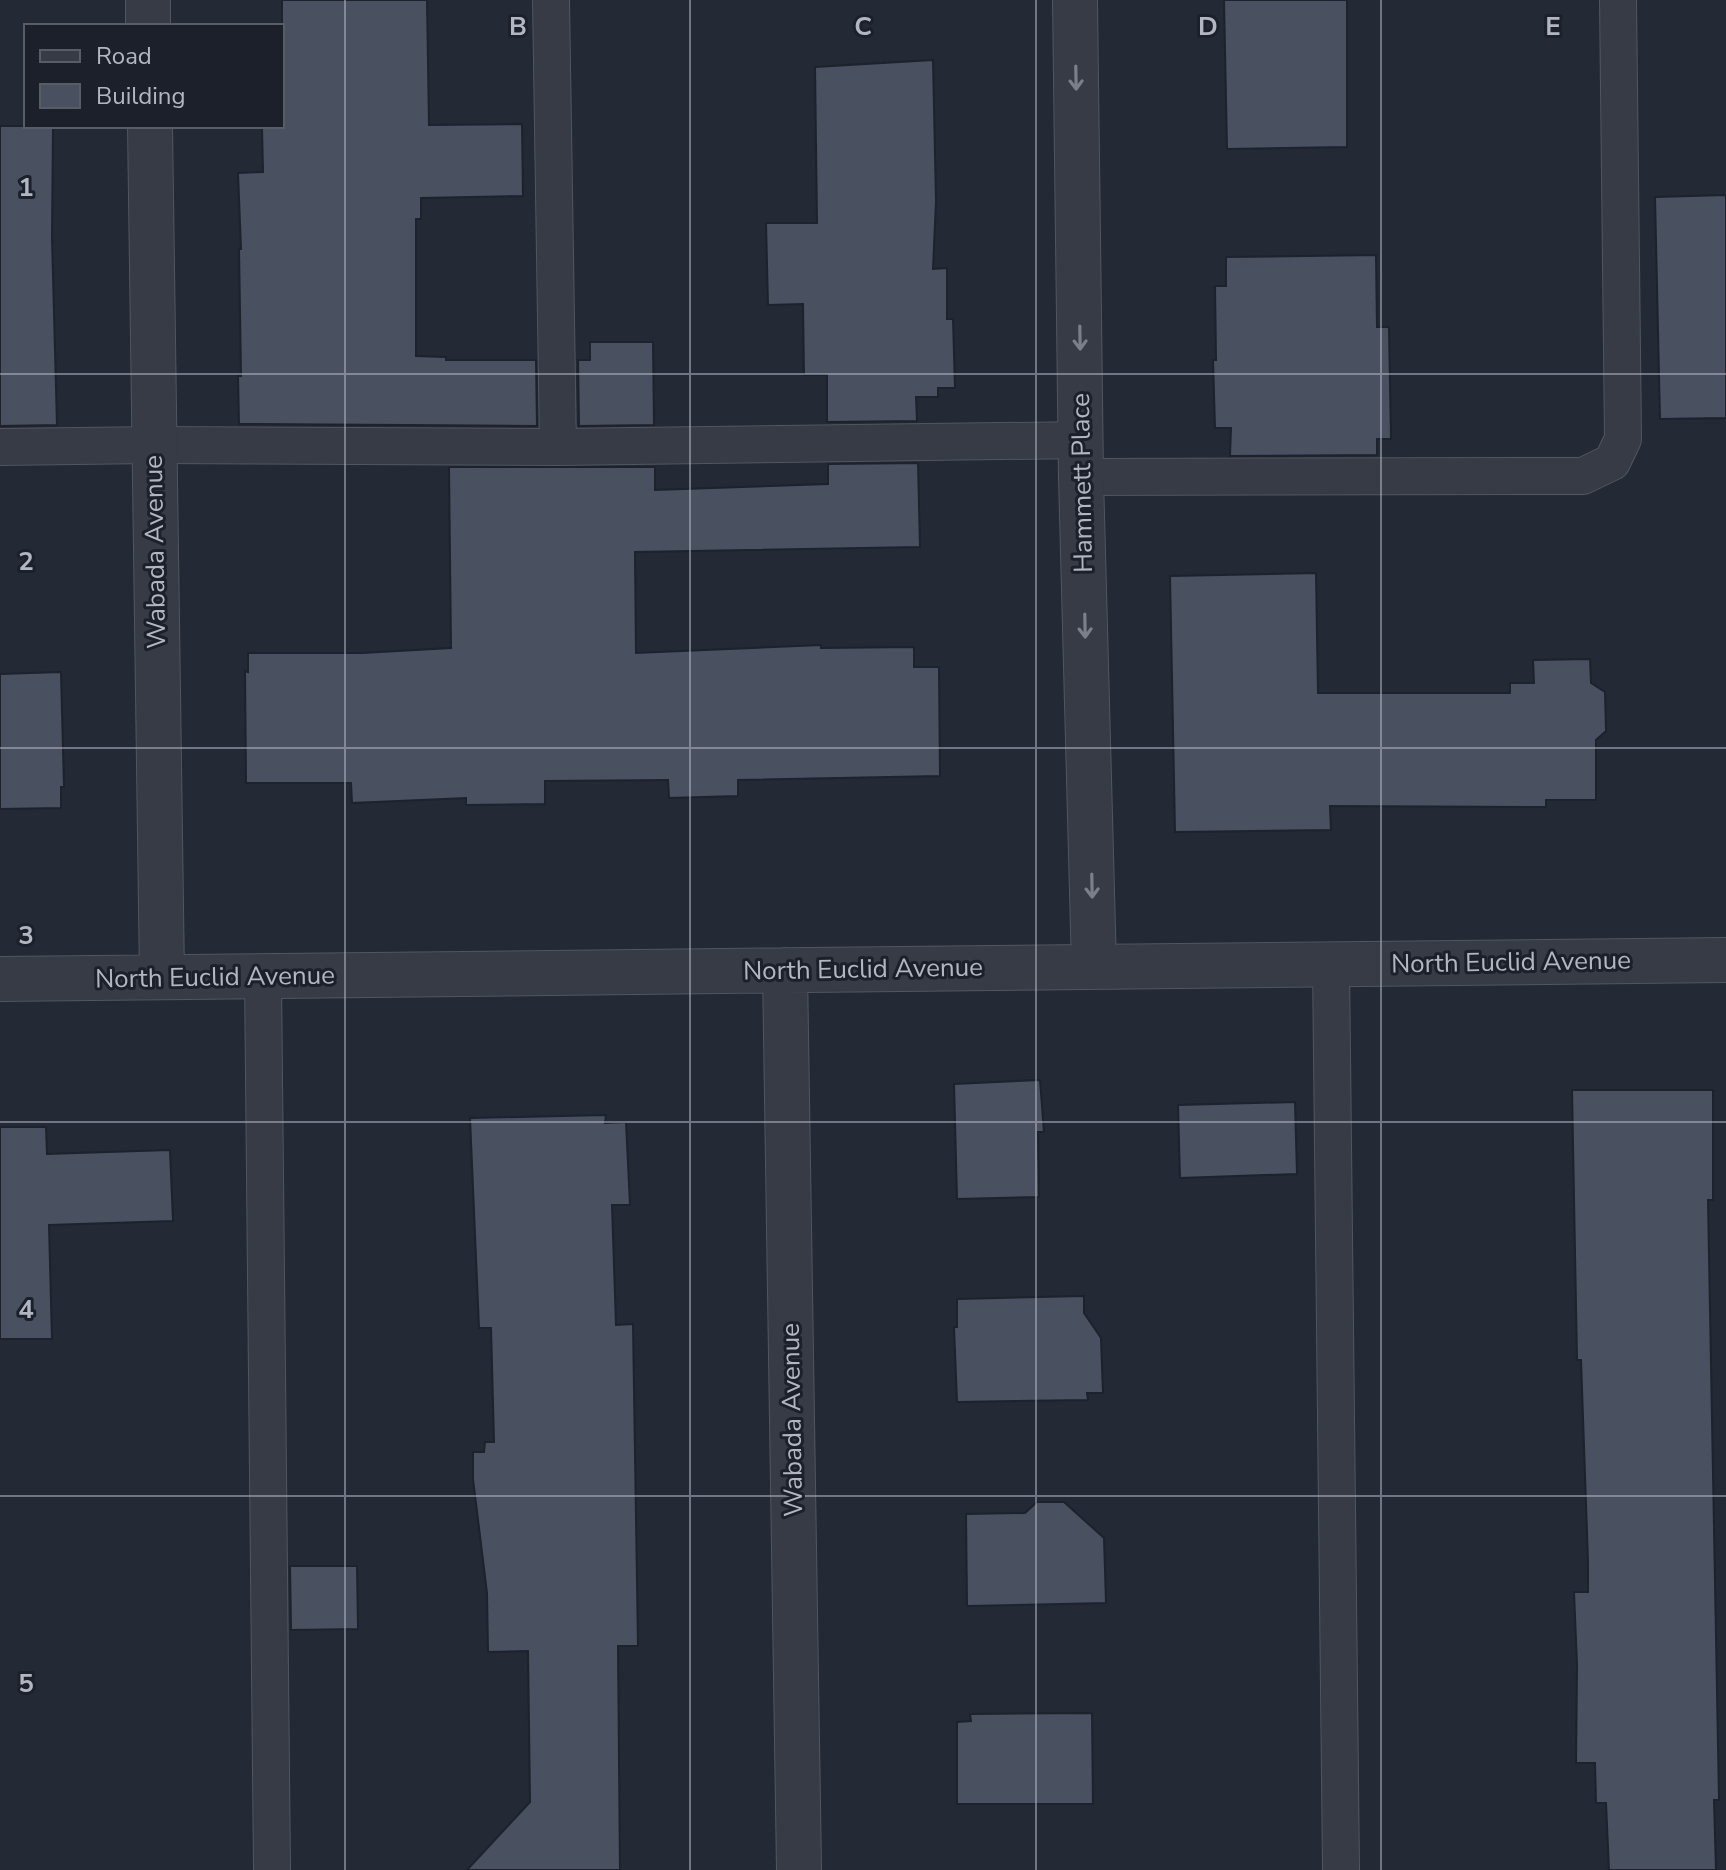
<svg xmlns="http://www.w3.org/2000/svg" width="1726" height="1870" viewBox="0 0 1726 1870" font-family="'Nunito Sans',sans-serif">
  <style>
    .building { fill: #49505f; stroke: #1d222d; stroke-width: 2 }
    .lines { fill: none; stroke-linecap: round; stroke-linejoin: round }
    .service-casing { stroke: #515661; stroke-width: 38 }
    .minor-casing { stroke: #515661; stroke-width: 46 }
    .service { stroke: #363b46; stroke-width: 36 }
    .minor { stroke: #363b46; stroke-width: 44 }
    .oneway { stroke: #7a7f8a }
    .grid { fill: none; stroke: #b1b6c2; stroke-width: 2; stroke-opacity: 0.55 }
    .labels { text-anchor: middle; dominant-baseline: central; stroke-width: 6; stroke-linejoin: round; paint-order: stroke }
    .street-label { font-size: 26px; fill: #b1b6c2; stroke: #1b202b }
    .grid-label { font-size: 26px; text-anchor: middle; font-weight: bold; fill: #b1b6c2; stroke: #1b202b; stroke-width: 6; stroke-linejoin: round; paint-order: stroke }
  </style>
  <rect width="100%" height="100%" fill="#232935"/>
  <path class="building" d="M 282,0 L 427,0 L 429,125 L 522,124 L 523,196 L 421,198 L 421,219 L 416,219 L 416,356 L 446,357 L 446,360 L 536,360 L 537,426 L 239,424 L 238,376 L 241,376 L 239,249 L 241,249 L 238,173 L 263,172 L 262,128 L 282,128 Z
    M 1224,0 L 1347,0 L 1347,147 L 1227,149 Z
    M 933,60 L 936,201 L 933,269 L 947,268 L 947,319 L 953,319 L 955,388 L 938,388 L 938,397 L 916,397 L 917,421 L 827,422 L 827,375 L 804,375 L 803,304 L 768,305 L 766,223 L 817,223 L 815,67 Z
    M 0,126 L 53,126 L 52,238 L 57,425 L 0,426 Z
    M 1726,195 L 1726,418 L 1660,419 L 1655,197 Z
    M 1376,255 L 1377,327 L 1389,327 L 1391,439 L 1377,439 L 1377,455 L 1230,456 L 1231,428 L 1215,428 L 1213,360 L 1216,360 L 1215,286 L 1226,286 L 1226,257 Z
    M 590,342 L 653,342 L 654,425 L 579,426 L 578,360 L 590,360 Z
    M 918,463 L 920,547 L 635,552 L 636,653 L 821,645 L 821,648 L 914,647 L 914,667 L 939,667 L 940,776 L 738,780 L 738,796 L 669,798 L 668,780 L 545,781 L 545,804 L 466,805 L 466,798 L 352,803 L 351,783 L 246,783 L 245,671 L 248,672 L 248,653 L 362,653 L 451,648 L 449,467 L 655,467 L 655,490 L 828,484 L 828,464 Z
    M 1316,573 L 1318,693 L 1510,693 L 1510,683 L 1534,683 L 1533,660 L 1590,659 L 1591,683 L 1605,692 L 1606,731 L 1596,740 L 1596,800 L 1546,800 L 1546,807 L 1330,806 L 1331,830 L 1175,832 L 1170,576 Z
    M 61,672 L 64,787 L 61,787 L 61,808 L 0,809 L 0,674 Z
    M 1040,1080 L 1044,1132 L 1038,1132 L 1039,1197 L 957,1199 L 954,1084 Z
    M 1572,1090 L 1713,1090 L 1713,1200 L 1708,1200 L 1719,1800 L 1714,1800 L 1716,1870 L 1609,1870 L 1606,1803 L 1596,1803 L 1595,1763 L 1576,1763 L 1577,1665 L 1574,1592 L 1588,1592 L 1588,1562 L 1581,1360 L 1577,1360 Z
    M 1295,1102 L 1297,1174 L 1180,1178 L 1178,1105 Z
    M 606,1115 L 605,1123 L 626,1122 L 630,1205 L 612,1205 L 616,1325 L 633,1324 L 638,1646 L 618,1646 L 620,1870 L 467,1870 L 530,1802 L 528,1651 L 488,1652 L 487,1593 L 473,1479 L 473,1452 L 484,1452 L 485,1442 L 494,1442 L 491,1328 L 479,1328 L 470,1118 Z
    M 0,1127 L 46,1127 L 47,1154 L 170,1150 L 173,1221 L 49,1225 L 52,1339 L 0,1339 Z
    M 1084,1296 L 1084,1313 L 1101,1338 L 1103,1393 L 1087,1393 L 1088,1400 L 957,1402 L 954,1327 L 957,1327 L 957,1299 Z
    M 1037,1502 L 1064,1502 L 1104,1538 L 1106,1603 L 967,1606 L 966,1514 L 1025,1513 Z
    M 290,1566 L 357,1566 L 358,1629 L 291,1630 Z
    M 1092,1713 L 1093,1804 L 957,1804 L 957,1722 L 971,1721 L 970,1714 Z"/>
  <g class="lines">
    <defs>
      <path id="service" d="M 551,0 L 558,447
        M 0,447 L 154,445 L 558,447 L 1082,440
        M 1081,477 L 1583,476 L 1612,462 L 1623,439 L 1618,0
        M 1331,964 L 1341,1870
        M 263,977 L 272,1870"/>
      <path id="minor" d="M 148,0 L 148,26
        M 1075,0 L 1081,477 L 1094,967
        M 150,126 L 162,977
        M 785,970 L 799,1870
        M 0,979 L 1726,960"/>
    </defs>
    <use href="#service" class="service-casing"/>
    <use href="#minor" class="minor-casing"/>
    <use href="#service" class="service"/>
    <use href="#minor" class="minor"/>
  </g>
  <defs><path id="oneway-shaft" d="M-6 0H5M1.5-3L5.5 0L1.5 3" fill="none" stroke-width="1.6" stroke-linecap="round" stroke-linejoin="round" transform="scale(2)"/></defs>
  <g class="oneway">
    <use href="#oneway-shaft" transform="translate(1076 78) rotate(89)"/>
    <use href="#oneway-shaft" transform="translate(1080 338) rotate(89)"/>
    <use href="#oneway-shaft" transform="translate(1085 626) rotate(89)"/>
    <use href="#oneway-shaft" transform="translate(1092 886) rotate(89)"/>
  </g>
  <path class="grid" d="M 345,0 L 345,1870M 690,0 L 690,1870M 1036,0 L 1036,1870M 1381,0 L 1381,1870M 0,374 L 1726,374M 0,748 L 1726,748M 0,1122 L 1726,1122M 0,1496 L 1726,1496"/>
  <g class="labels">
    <g class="street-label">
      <text transform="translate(1082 483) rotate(-91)">Hammett Place</text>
      <text transform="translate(155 552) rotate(-91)">Wabada Avenue</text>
      <text transform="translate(1511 962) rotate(-1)">North Euclid Avenue</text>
      <text transform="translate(863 969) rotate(-1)">North Euclid Avenue</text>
      <text transform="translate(215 977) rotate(-1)">North Euclid Avenue</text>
      <text transform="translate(792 1420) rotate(-91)">Wabada Avenue</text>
    </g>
  </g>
  <g class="grid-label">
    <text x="518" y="35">B</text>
    <text x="863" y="35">C</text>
    <text x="1208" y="35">D</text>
    <text x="1553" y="35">E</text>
    <text x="26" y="196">1</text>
    <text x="26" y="570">2</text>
    <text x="26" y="944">3</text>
    <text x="26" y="1318">4</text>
    <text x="26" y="1692">5</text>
  </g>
  <rect x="24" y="24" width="260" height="104" fill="#1b202b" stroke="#575c67" stroke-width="2"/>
  <rect x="40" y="50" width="40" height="12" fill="#363b46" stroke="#575c67" stroke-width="2"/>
  <text x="96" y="64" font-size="24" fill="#b1b6c2">Road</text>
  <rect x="40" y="84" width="40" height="24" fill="#49505f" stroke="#575c67" stroke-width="2"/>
  <text x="96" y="104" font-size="24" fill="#b1b6c2">Building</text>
</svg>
